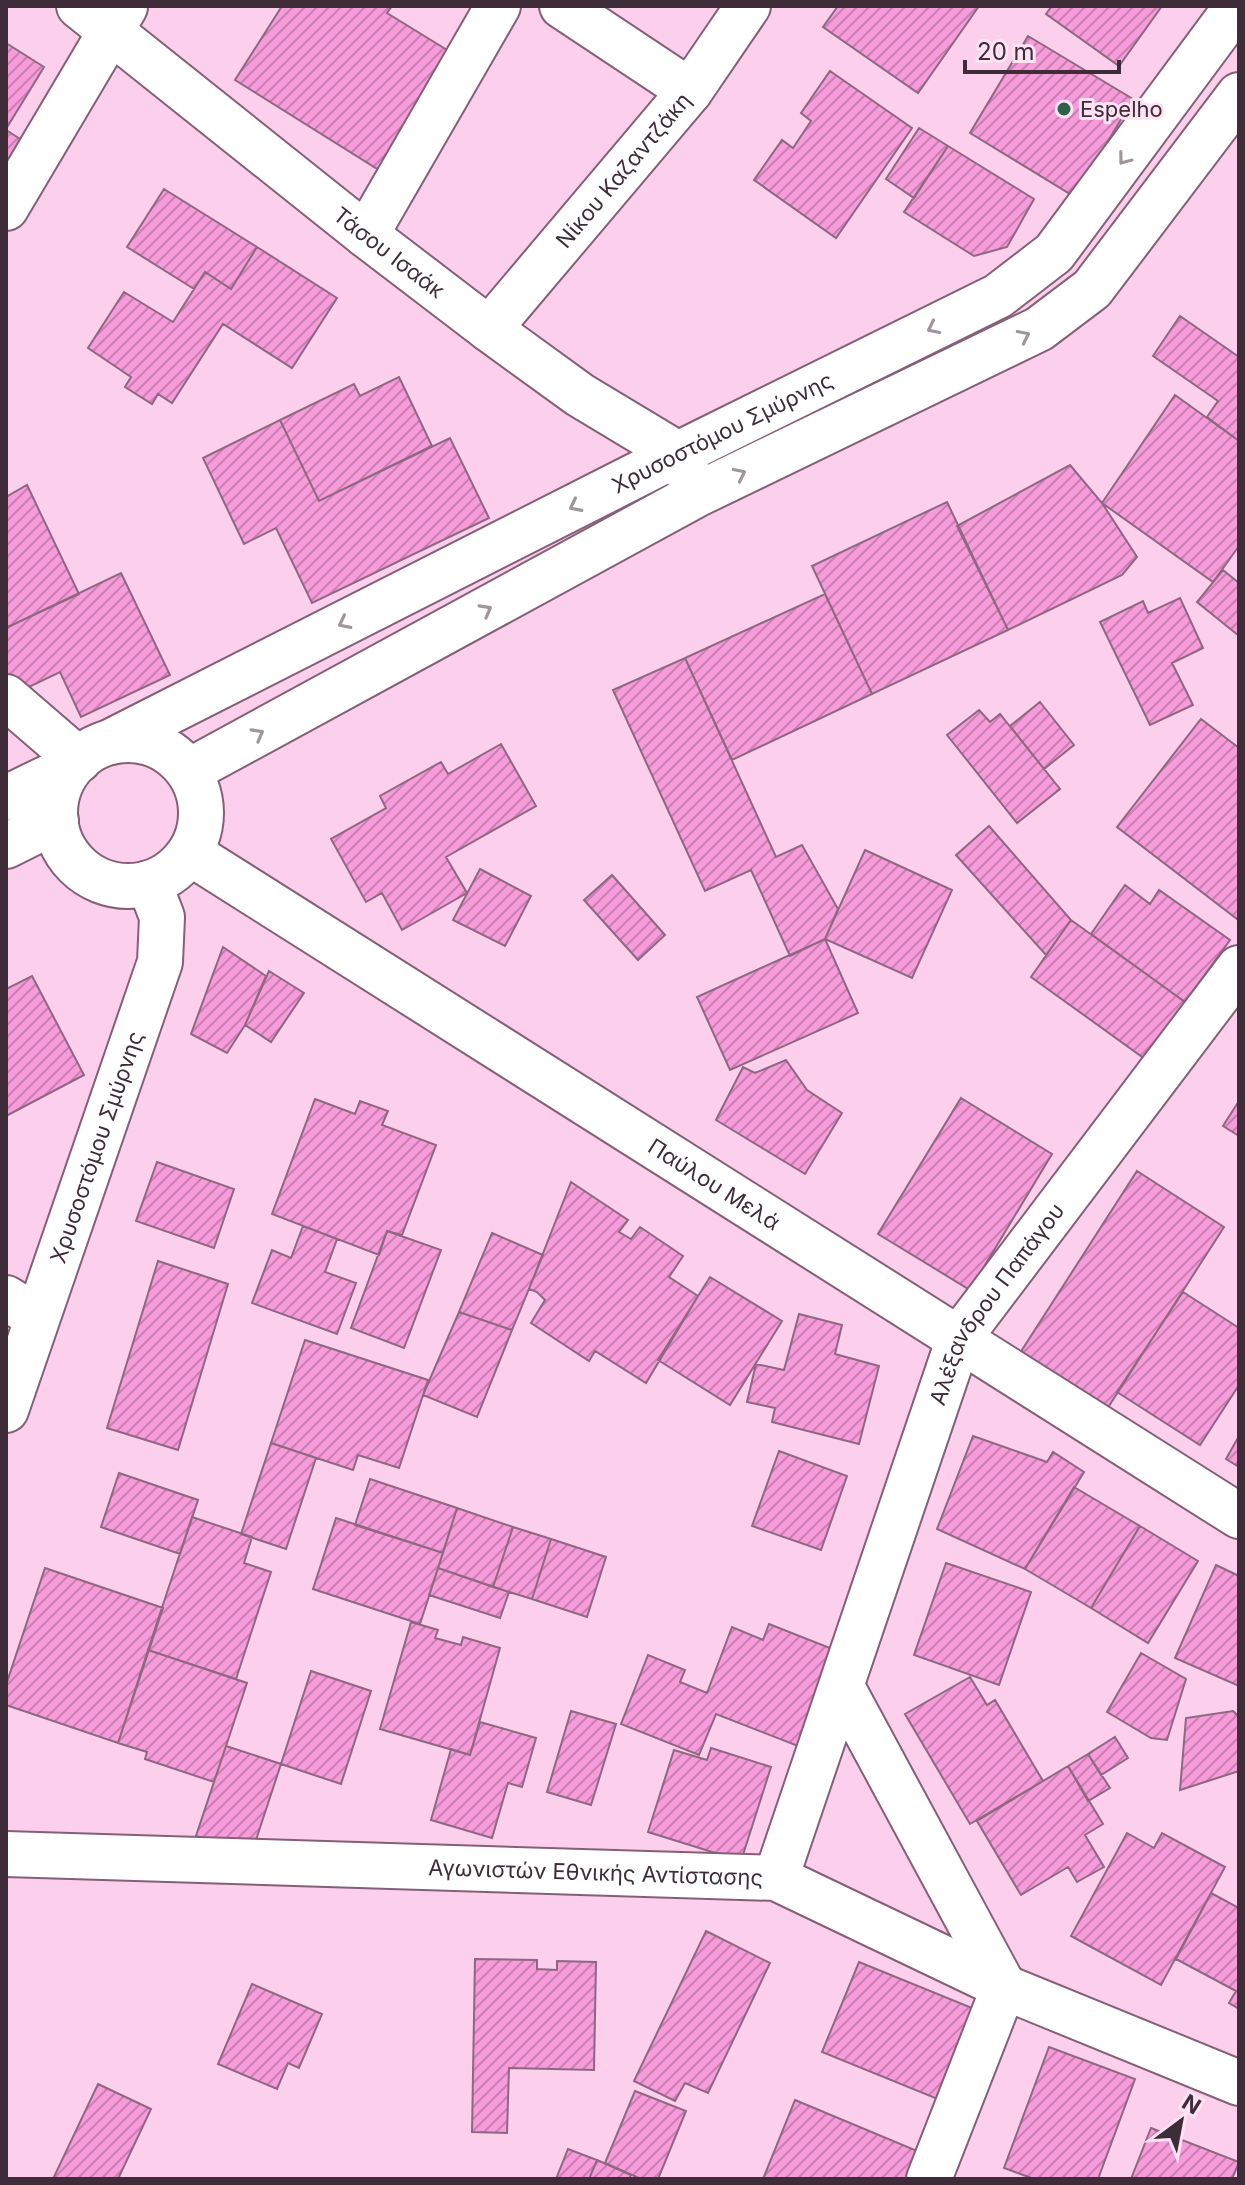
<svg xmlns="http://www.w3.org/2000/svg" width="1245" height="2185" viewBox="0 0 1245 2185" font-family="Inter,sans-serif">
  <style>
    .building { fill: url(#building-hatch); stroke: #8e6781; stroke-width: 2 }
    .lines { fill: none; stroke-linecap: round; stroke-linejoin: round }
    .minor-casing { stroke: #855f78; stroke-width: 48 }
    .minor { stroke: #fff; stroke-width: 44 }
    .oneway { stroke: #9e969c }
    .poi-dot { fill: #2e6248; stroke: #ffe3f5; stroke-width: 3 }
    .labels { text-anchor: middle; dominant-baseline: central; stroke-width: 6; stroke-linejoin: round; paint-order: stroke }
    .poi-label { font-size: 22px; fill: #3e2d38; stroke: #ffe3f5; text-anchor: start }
    .street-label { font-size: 22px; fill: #3e2d38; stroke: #ffe3f5 }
  </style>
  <defs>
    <pattern id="building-hatch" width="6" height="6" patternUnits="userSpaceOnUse" patternTransform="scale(2)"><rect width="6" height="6" fill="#f79bda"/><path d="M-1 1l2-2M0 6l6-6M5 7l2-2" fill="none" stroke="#c97fb2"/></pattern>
  </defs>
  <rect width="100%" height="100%" fill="#fcd0ed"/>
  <path class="building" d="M 282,6 L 392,6 L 387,13 L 452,53 L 379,170 L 235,80 Z
    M 838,6 L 979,6 L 918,93 L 823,27 Z
    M 1052,6 L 1162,6 L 1119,66 L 1046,14 Z
    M 1028,36 L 1133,99 L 1075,197 L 970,133 Z
    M 6,43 L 44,67 L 6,129 Z
    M 830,71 L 912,128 L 836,238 L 754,180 L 782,140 L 793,148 L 811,121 L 801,113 Z
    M 919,128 L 948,146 L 914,198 L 886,179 Z
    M 6,130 L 25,142 L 6,173 Z
    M 948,146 L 1034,199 L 1007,247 L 974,256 L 904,212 Z
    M 164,189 L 257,247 L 231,289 L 205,272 L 194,289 L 127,247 Z
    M 257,247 L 337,298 L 292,368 L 223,324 L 172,403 L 158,394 L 152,404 L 125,387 L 131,377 L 88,348 L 124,292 L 173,322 L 205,272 L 231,289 Z
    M 1180,316 L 1239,357 L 1239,441 L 1207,417 L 1218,401 L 1153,356 Z
    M 399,377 L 432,446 L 319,501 L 280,420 L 354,384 L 360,396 Z
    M 1175,395 L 1239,441 L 1239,546 L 1213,582 L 1102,503 Z
    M 280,420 L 319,501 L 450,438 L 489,518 L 312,603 L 276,528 L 244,544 L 203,458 Z
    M 1070,465 L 1102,503 L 1137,557 L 1122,575 L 1008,630 L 957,526 Z
    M 27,485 L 79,594 L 8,627 L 6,623 L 6,497 Z
    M 947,502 L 1008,630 L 872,694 L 812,566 Z
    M 1223,570 L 1239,583 L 1239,636 L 1197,602 Z
    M 121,573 L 170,675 L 81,717 L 60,672 L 12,695 L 6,681 L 6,628 Z
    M 825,594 L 872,694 L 732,760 L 685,658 Z
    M 1180,598 L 1203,648 L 1172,663 L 1193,705 L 1150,725 L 1100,622 L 1143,601 L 1148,613 Z
    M 685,658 L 776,857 L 802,845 L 838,909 L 825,939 L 790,956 L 751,870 L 705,891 L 613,690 Z
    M 1040,702 L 1074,745 L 1044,769 L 1010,726 Z
    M 979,710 L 990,722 L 1000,714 L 1060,789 L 1017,823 L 947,735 Z
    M 1201,719 L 1239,748 L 1239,916 L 1237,919 L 1117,827 Z
    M 501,744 L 536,806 L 446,857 L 467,893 L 402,930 L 382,893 L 366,902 L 331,839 L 386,808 L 380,796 L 441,762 L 448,774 Z
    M 989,826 L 1071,920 L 1046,955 L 956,855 Z
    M 865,850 L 952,890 L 912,978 L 825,939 Z
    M 480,869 L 531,896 L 505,946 L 453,920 Z
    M 612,875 L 665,935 L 638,960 L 584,900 Z
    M 1125,885 L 1150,904 L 1159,890 L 1230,940 L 1185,1002 L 1091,934 Z
    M 1071,920 L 1185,1002 L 1145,1059 L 1031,977 Z
    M 825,939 L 858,1013 L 730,1070 L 697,997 Z
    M 223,947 L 266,976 L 245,1025 L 227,1053 L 191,1034 Z
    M 269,971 L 304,993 L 271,1042 L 245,1025 Z
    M 32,976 L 84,1075 L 6,1116 L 6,989 Z
    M 786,1060 L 807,1090 L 842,1113 L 805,1174 L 716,1120 L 743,1067 L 755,1073 Z
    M 961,1098 L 1052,1154 L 970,1290 L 878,1234 Z
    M 315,1099 L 355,1114 L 360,1101 L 388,1111 L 382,1125 L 436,1145 L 402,1235 L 387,1231 L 379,1255 L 272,1214 Z
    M 1239,1101 L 1239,1136 L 1223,1126 Z
    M 157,1162 L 234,1189 L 214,1248 L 136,1221 Z
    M 1137,1171 L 1224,1227 L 1107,1409 L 1020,1353 Z
    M 571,1182 L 628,1220 L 619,1232 L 631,1239 L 640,1227 L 683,1256 L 669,1277 L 698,1296 L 646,1383 L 595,1351 L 589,1361 L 531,1323 L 545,1300 L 537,1292 L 529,1289 Z
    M 303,1226 L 337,1239 L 325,1272 L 356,1283 L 337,1334 L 252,1303 L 272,1250 L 291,1258 Z
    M 387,1231 L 441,1250 L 404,1348 L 351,1328 Z
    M 492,1233 L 543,1255 L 512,1330 L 459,1312 Z
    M 158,1261 L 228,1284 L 178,1450 L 107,1428 Z
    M 710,1277 L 782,1321 L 730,1405 L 658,1360 Z
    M 1183,1292 L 1239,1328 L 1239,1385 L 1200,1445 L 1117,1392 Z
    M 459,1312 L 512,1330 L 477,1417 L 423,1395 Z
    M 799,1314 L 842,1325 L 835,1354 L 879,1366 L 859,1444 L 772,1422 L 775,1408 L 747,1402 L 756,1364 L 784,1370 Z
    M 305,1340 L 428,1380 L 399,1468 L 358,1455 L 353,1470 L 271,1443 Z
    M 973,1436 L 1047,1462 L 1053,1452 L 1084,1472 L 1025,1569 L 937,1529 Z
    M 1239,1436 L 1239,1467 L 1226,1459 Z
    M 271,1443 L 316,1458 L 286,1549 L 241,1534 Z
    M 779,1451 L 847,1476 L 821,1550 L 752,1526 Z
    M 119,1473 L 198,1500 L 180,1554 L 101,1527 Z
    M 370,1479 L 457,1508 L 443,1553 L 355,1525 Z
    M 1074,1487 L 1140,1526 L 1091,1608 L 1025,1569 Z
    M 457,1508 L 513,1527 L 493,1587 L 438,1568 Z
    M 192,1517 L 252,1537 L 244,1563 L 271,1572 L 236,1679 L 148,1650 Z
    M 336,1518 L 443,1553 L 420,1624 L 313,1589 Z
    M 1140,1526 L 1198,1561 L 1148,1643 L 1091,1608 Z
    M 513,1527 L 551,1539 L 532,1599 L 493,1587 Z
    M 551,1539 L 606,1557 L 587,1617 L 532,1599 Z
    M 946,1563 L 1031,1592 L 999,1685 L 914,1655 Z
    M 1216,1565 L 1239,1576 L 1239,1686 L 1175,1658 Z
    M 45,1568 L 163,1608 L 118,1743 L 6,1705 L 6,1685 Z
    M 438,1568 L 509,1592 L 500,1618 L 429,1595 Z
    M 411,1622 L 438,1630 L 435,1638 L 461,1645 L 463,1637 L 500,1648 L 470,1755 L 380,1729 Z
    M 769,1624 L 835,1650 L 798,1746 L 716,1714 L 699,1755 L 621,1724 L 648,1655 L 685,1670 L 680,1682 L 707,1693 L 732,1627 L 763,1640 Z
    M 148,1650 L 247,1683 L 214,1782 L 145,1759 L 147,1752 L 118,1743 Z
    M 1141,1653 L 1186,1679 L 1167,1740 L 1151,1738 L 1107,1712 Z
    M 311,1671 L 371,1691 L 341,1784 L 281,1764 Z
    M 970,1677 L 987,1705 L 995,1700 L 1043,1781 L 970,1824 L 905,1714 Z
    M 571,1711 L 616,1724 L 591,1805 L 547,1792 Z
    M 1233,1711 L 1239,1717 L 1239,1771 L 1180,1790 L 1186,1718 Z
    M 480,1722 L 536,1738 L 522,1787 L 508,1783 L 492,1838 L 431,1820 L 451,1749 L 470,1755 Z
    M 1115,1737 L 1128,1758 L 1101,1775 L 1088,1754 Z
    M 226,1746 L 281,1764 L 251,1855 L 196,1836 Z
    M 711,1748 L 771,1767 L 741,1861 L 648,1832 L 674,1750 L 707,1760 Z
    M 1088,1754 L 1110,1788 L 1088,1801 L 1068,1766 Z
    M 1068,1766 L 1103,1824 L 1085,1835 L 1104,1867 L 1077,1882 L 1068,1867 L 1021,1895 L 977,1821 Z
    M 1127,1833 L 1154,1848 L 1162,1833 L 1225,1867 L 1161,1985 L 1071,1936 Z
    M 1211,1893 L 1239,1908 L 1239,2009 L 1229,2003 L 1236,1991 L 1176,1959 Z
    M 706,1931 L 770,1963 L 708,2093 L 685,2083 L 675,2101 L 634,2081 Z
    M 475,1959 L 537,1960 L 537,1969 L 557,1970 L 557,1961 L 596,1962 L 594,2070 L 509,2068 L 507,2133 L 472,2132 Z
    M 859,1962 L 977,2010 L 940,2100 L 822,2052 Z
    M 252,1984 L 322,2014 L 299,2068 L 288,2063 L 277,2089 L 218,2064 Z
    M 1049,2047 L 1135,2079 L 1098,2179 L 1034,2179 L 1004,2168 Z
    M 98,2084 L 151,2109 L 118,2179 L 53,2179 Z
    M 635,2091 L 686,2111 L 658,2179 L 641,2179 L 605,2163 Z
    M 795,2100 L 922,2153 L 911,2179 L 763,2179 Z
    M 1151,2128 L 1239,2162 L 1232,2179 L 1131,2179 Z
    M 568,2149 L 597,2160 L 589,2179 L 556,2179 Z
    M 597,2160 L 631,2175 L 629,2179 L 589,2179 Z"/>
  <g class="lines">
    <defs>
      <g id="minor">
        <path id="s1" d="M 79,6 L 366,235 L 489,329 L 580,395 L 678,454 L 689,476"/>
        <path d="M 562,6 L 690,91"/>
        <path d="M 6,208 L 125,7"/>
        <path d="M 366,235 L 498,6"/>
        <path id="s2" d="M 489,329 L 690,91 L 748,6"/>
        <path d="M 6,697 L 79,760"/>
        <circle cx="128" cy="813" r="73"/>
        <path id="s3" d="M 110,742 L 678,454 L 998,296 L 1054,253 L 1237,6"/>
        <path d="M 189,771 L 698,494 L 1039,329 L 1092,289 L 1239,95"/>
        <path d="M 6,798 L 70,767"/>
        <path d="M 6,846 L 56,821"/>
        <path id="s4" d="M 190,853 L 1239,1516"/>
        <path d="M 6,1298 L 37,1317"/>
        <path id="s5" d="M 6,1410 L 160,962 L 162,917 L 149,883"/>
        <path d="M 842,1687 L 1004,1987"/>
        <path id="s6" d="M 6,1854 L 776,1878 L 1004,1987 L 1239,2083"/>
        <path id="s7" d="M 776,1878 L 959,1338 L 1239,968"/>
        <path d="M 929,2179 L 1004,1987"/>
      </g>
    </defs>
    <use href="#minor" class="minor-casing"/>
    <use href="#minor" class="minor"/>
  </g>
  <defs><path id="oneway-chevron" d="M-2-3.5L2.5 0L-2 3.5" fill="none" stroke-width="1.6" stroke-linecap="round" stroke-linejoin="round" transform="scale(2)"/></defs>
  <g class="oneway">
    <use href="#oneway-chevron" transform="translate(1124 159) rotate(127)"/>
    <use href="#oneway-chevron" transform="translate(933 328) rotate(154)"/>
    <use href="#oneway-chevron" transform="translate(1024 336) rotate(-26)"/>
    <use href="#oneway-chevron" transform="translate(740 474) rotate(-26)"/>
    <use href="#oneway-chevron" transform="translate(575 506) rotate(153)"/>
    <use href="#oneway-chevron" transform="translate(486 610) rotate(-29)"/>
    <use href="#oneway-chevron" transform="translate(344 623) rotate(153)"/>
    <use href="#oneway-chevron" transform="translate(258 734) rotate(-29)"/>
  </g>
  <circle class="poi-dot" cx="1064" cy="109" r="8"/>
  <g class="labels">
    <g class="poi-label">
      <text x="1080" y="109">Espelho</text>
    </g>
    <g class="street-label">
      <text stroke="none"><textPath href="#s2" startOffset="208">Νίκου Καζαντζάκη</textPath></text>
      <text stroke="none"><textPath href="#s1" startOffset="396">Τάσου Ισαάκ</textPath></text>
      <text stroke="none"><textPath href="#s3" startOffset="686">Χρυσοστόμου Σμύρνης</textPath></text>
      <text stroke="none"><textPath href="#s5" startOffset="278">Χρυσοστόμου Σμύρνης</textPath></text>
      <text stroke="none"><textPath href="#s4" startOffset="620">Παύλου Μελά</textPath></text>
      <text stroke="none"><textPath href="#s7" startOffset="618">Αλέξανδρου Παπάγου</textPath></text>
      <text stroke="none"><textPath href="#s6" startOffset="590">Αγωνιστών Εθνικής Αντίστασης</textPath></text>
    </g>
  </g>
  <rect width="1245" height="2185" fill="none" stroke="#3e2d38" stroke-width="16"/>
  <g transform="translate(1181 2121) rotate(32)" stroke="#ffe3f5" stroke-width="6" paint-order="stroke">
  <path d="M0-6L14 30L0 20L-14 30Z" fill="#3e2d38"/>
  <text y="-12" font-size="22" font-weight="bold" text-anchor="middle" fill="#3e2d38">N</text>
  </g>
  <path d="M965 60v12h154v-12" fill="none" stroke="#3e2d38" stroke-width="4"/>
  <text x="977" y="60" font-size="24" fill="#3e2d38" stroke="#ffe3f5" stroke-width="6" paint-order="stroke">20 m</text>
</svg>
